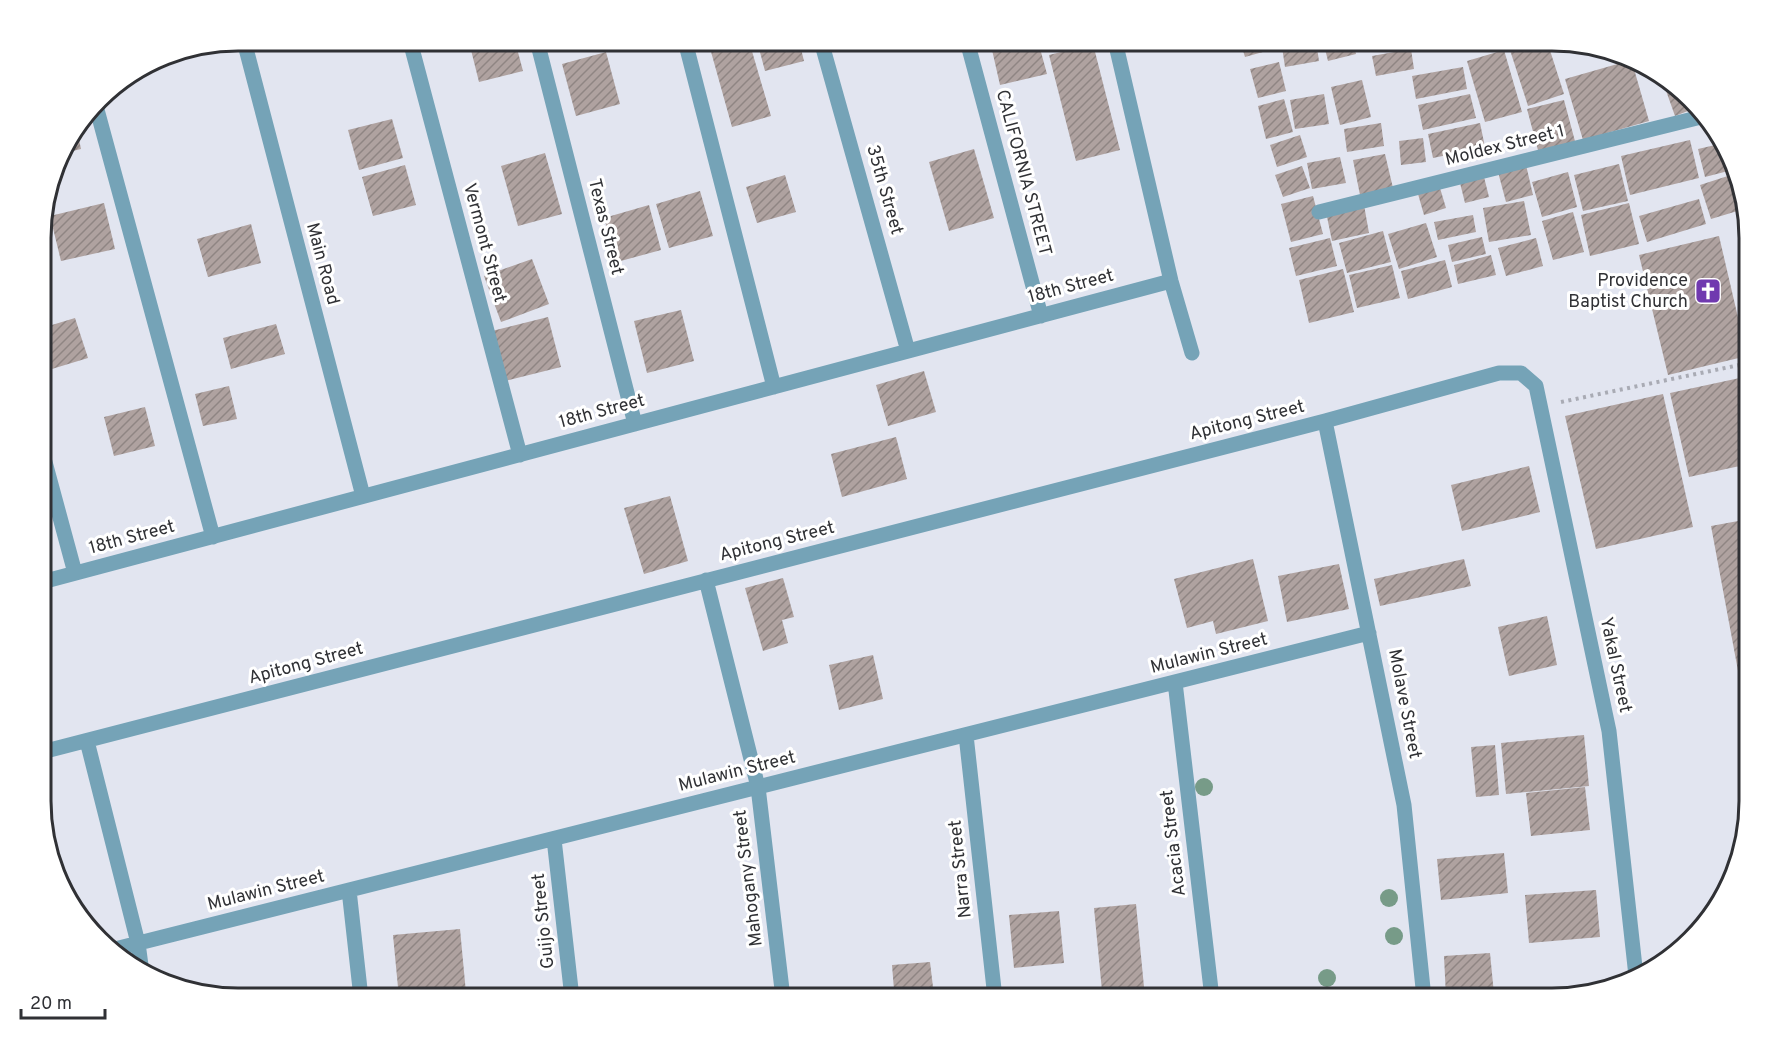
<svg xmlns="http://www.w3.org/2000/svg" width="1790" height="1039" viewBox="0 0 1790 1039" font-family="Overpass,sans-serif">
  <style>
    .building { fill: url(#building-hatch) }
    .lines { fill: none; stroke-linecap: round; stroke-linejoin: round }
    .path { stroke: #a9abb4; stroke-width: 4; stroke-dasharray: 3 4.5; stroke-linecap: butt }
    .minor { stroke: #75a3b7; stroke-width: 15 }
    .tree { fill: #779b88 }
    .labels { text-anchor: middle; dominant-baseline: central; stroke-width: 6; stroke-linejoin: round; paint-order: stroke }
    .street-label { font-size: 18px; fill: #303135; stroke: #fff }
    .poi-label { font-size: 18px; fill: #303135; stroke: #fff; text-anchor: end }
    .rim { fill: none; stroke: #303135; stroke-width: 3 }
  </style>
  <defs>
    <pattern id="building-hatch" width="6" height="6" patternUnits="userSpaceOnUse" patternTransform="scale(1.5)"><rect width="6" height="6" fill="#afa2a0"/><path d="M-1 1l2-2M0 6l6-6M5 7l2-2" fill="none" stroke="#8f8583"/></pattern>
  </defs>
  <rect width="100%" height="100%" fill="#e2e5f0"/>
  <path class="building" d="M 473,41 L 515,41 L 523,71 L 479,82 L 469,42 Z
    M 611,41 L 652,41 L 614,51 Z
    M 708,41 L 749,41 L 771,116 L 732,127 Z
    M 757,41 L 799,41 L 804,61 L 765,71 Z
    M 990,41 L 1038,41 L 1047,74 L 1000,85 Z
    M 1240,41 L 1267,41 L 1270,50 L 1245,57 Z
    M 1316,41 L 1319,61 L 1285,67 L 1282,47 Z
    M 1323,41 L 1353,41 L 1356,54 L 1328,61 Z
    M 1367,41 L 1413,41 L 1369,51 Z
    M 1531,41 L 1547,41 L 1564,94 L 1528,106 L 1509,47 Z
    M 1093,44 L 1120,150 L 1076,161 L 1049,55 Z
    M 1411,49 L 1414,69 L 1376,76 L 1372,56 Z
    M 1504,50 L 1522,112 L 1485,122 L 1467,61 Z
    M 606,52 L 620,104 L 576,116 L 562,64 Z
    M 1628,61 L 1632,62 L 1649,121 L 1583,140 L 1565,79 Z
    M 1279,62 L 1286,91 L 1258,98 L 1250,69 Z
    M 1463,67 L 1467,89 L 1416,99 L 1412,76 Z
    M 1362,80 L 1371,117 L 1340,125 L 1331,87 Z
    M 1668,84 L 1693,109 L 1675,116 L 1664,85 Z
    M 1324,94 L 1329,124 L 1295,129 L 1290,100 Z
    M 1470,94 L 1476,118 L 1423,130 L 1418,105 Z
    M 1284,99 L 1293,132 L 1266,139 L 1258,106 Z
    M 1564,100 L 1576,145 L 1539,154 L 1527,109 Z
    M 392,119 L 403,158 L 359,170 L 348,130 Z
    M 1381,123 L 1384,146 L 1347,152 L 1344,129 Z
    M 1480,123 L 1485,147 L 1433,158 L 1428,134 Z
    M 77,130 L 81,149 L 60,154 L 61,151 Z
    M 1300,135 L 1307,157 L 1277,167 L 1270,145 Z
    M 1423,138 L 1426,162 L 1401,165 L 1399,141 Z
    M 1690,140 L 1699,178 L 1630,195 L 1621,156 Z
    M 1724,143 L 1732,170 L 1705,177 L 1698,149 Z
    M 974,149 L 994,218 L 949,231 L 929,162 Z
    M 545,153 L 562,214 L 518,226 L 501,166 Z
    M 1385,154 L 1393,188 L 1360,195 L 1353,160 Z
    M 1340,157 L 1346,183 L 1312,189 L 1307,163 Z
    M 1619,164 L 1628,201 L 1583,211 L 1574,175 Z
    M 405,165 L 416,205 L 373,216 L 362,177 Z
    M 1526,165 L 1533,195 L 1506,202 L 1498,172 Z
    M 1302,166 L 1310,188 L 1283,197 L 1275,175 Z
    M 1568,172 L 1577,207 L 1542,217 L 1532,182 Z
    M 1734,174 L 1744,209 L 1711,219 L 1700,185 Z
    M 785,175 L 796,212 L 757,223 L 746,187 Z
    M 1484,177 L 1489,197 L 1465,203 L 1460,183 Z
    M 1440,188 L 1446,208 L 1424,215 L 1418,194 Z
    M 700,191 L 713,236 L 669,248 L 656,204 Z
    M 1313,196 L 1323,234 L 1291,242 L 1281,204 Z
    M 1699,199 L 1706,224 L 1647,242 L 1639,216 Z
    M 1524,201 L 1531,235 L 1489,242 L 1483,208 Z
    M 104,203 L 115,249 L 61,261 L 50,216 Z
    M 1629,203 L 1639,244 L 1590,256 L 1581,215 Z
    M 649,205 L 661,250 L 617,262 L 604,218 Z
    M 1364,205 L 1369,233 L 1332,241 L 1326,212 Z
    M 1573,212 L 1584,252 L 1553,260 L 1542,221 Z
    M 1473,215 L 1476,232 L 1438,240 L 1434,222 Z
    M 1426,223 L 1437,257 L 1399,269 L 1388,234 Z
    M 251,224 L 261,263 L 208,277 L 197,239 Z
    M 1383,231 L 1391,262 L 1347,273 L 1339,243 Z
    M 1719,236 L 1747,356 L 1668,375 L 1639,255 Z
    M 1482,237 L 1486,254 L 1452,262 L 1448,245 Z
    M 1330,238 L 1337,266 L 1296,276 L 1289,248 Z
    M 1536,238 L 1543,266 L 1506,276 L 1498,248 Z
    M 1491,255 L 1496,275 L 1458,284 L 1454,265 Z
    M 532,259 L 549,304 L 501,322 L 484,276 Z
    M 1445,260 L 1452,287 L 1408,299 L 1401,271 Z
    M 1392,265 L 1400,298 L 1357,308 L 1349,275 Z
    M 1343,269 L 1354,312 L 1309,323 L 1299,280 Z
    M 681,310 L 694,361 L 647,373 L 634,321 Z
    M 548,317 L 561,367 L 505,381 L 492,331 Z
    M 75,318 L 88,358 L 42,372 L 42,328 Z
    M 276,324 L 285,354 L 231,369 L 223,338 Z
    M 924,371 L 936,412 L 888,426 L 876,385 Z
    M 1749,376 L 1749,464 L 1689,477 L 1670,393 Z
    M 229,386 L 237,419 L 203,426 L 195,394 Z
    M 1663,394 L 1693,527 L 1596,549 L 1565,416 Z
    M 145,407 L 155,446 L 114,456 L 104,417 Z
    M 896,437 L 907,479 L 842,497 L 831,454 Z
    M 1529,466 L 1540,512 L 1462,531 L 1451,485 Z
    M 670,496 L 688,561 L 644,574 L 624,508 Z
    M 1749,519 L 1749,702 L 1744,703 L 1711,526 Z
    M 1253,559 L 1268,621 L 1216,634 L 1213,621 L 1187,628 L 1174,579 Z
    M 1464,559 L 1471,586 L 1380,606 L 1374,579 Z
    M 1339,564 L 1349,609 L 1287,622 L 1278,576 Z
    M 783,578 L 794,617 L 782,620 L 788,643 L 763,651 L 745,588 Z
    M 1547,616 L 1557,665 L 1509,676 L 1498,627 Z
    M 873,655 L 883,699 L 839,710 L 829,665 Z
    M 1584,735 L 1589,786 L 1506,794 L 1501,743 Z
    M 1495,745 L 1499,795 L 1476,797 L 1471,747 Z
    M 1749,770 L 1749,813 L 1747,818 L 1743,771 Z
    M 1585,787 L 1590,830 L 1531,836 L 1526,793 Z
    M 1504,853 L 1508,893 L 1441,900 L 1437,859 Z
    M 1596,890 L 1600,937 L 1529,943 L 1525,895 Z
    M 1136,904 L 1144,987 L 1102,991 L 1094,908 Z
    M 1059,911 L 1064,963 L 1014,968 L 1009,915 Z
    M 460,929 L 466,993 L 399,998 L 393,935 Z
    M 1490,953 L 1494,994 L 1446,997 L 1444,956 Z
    M 930,962 L 933,987 L 894,990 L 892,965 Z"/>
  <g class="lines">
    <path class="path" d="M 1561,402 L 1749,363"/>
    <path class="minor" d="M 244,41 L 363,496
      M 410,41 L 520,455
      M 537,41 L 635,424
      M 685,41 L 774,387
      M 821,41 L 908,351
      M 967,41 L 1041,316
      M 1115,41 L 1171,281 L 1192,353
      M 96,106 L 213,537
      M 1319,212 L 1701,117
      M 1325,421 L 1404,805 L 1424,998
      M 42,451 L 75,573
      M 706,580 L 758,787 L 783,998
      M 42,582 L 1171,281
      M 1175,682 L 1212,998
      M 966,735 L 995,998
      M 87,741 L 138,943 L 142,973
      M 42,752 L 1325,421 L 1499,373 L 1521,373 L 1536,386 L 1609,731 L 1636,976
      M 554,839 L 572,998
      M 349,890 L 361,998
      M 115,949 L 1369,633"/>
  </g>
  <g class="tree">
    <circle cx="1204" cy="787" r="9"/>
    <circle cx="1389" cy="898" r="9"/>
    <circle cx="1394" cy="936" r="9"/>
    <circle cx="1327" cy="978" r="9"/>
  </g>
  <defs>
    <symbol id="church-square" viewBox="-11 -11 22 22"><rect x="-9" y="-9" width="18" height="18" rx="4" fill="#7039af" stroke="#fff"/><path d="M-1.2-6h2.4v3.5h3.3v2.4h-3.3V6h-2.4V-.1h-3.3v-2.4h3.3Z" fill="#fff"/></symbol>
  </defs>
  <g fill-rule="evenodd">
    <use href="#church-square" x="1693" y="276" width="30" height="30"/>
  </g>
  <g class="labels">
    <g class="street-label">
      <text transform="translate(1505 146) rotate(-14)">Moldex Street 1</text>
      <text transform="translate(1023 173) rotate(75)">CALIFORNIA STREET</text>
      <text transform="translate(884 190) rotate(74)">35th Street</text>
      <text transform="translate(605 227) rotate(76)">Texas Street</text>
      <text transform="translate(484 243) rotate(75)">Vermont Street</text>
      <text transform="translate(322 264) rotate(75)">Main Road</text>
      <text transform="translate(1071 287) rotate(-15)">18th Street</text>
      <text transform="translate(602 412) rotate(-15)">18th Street</text>
      <text transform="translate(1247 421) rotate(-14)">Apitong Street</text>
      <text transform="translate(132 538) rotate(-15)">18th Street</text>
      <text transform="translate(777 542) rotate(-14)">Apitong Street</text>
      <text transform="translate(1209 654) rotate(-14)">Mulawin Street</text>
      <text transform="translate(306 664) rotate(-15)">Apitong Street</text>
      <text transform="translate(1615 665) rotate(78)">Yakal Street</text>
      <text transform="translate(1404 704) rotate(79)">Molave Street</text>
      <text transform="translate(737 772) rotate(-14)">Mulawin Street</text>
      <text transform="translate(1174 843) rotate(-97)">Acacia Street</text>
      <text transform="translate(961 869) rotate(-96)">Narra Street</text>
      <text transform="translate(749 878) rotate(-97)">Mahogany Street</text>
      <text transform="translate(266 891) rotate(-14)">Mulawin Street</text>
      <text transform="translate(544 921) rotate(-96)">Guijo Street</text>
    </g>
    <g class="poi-label">
      <text x="1688" y="281">Providence<tspan x="1688" dy="21">Baptist Church</tspan></text>
    </g>
  </g>
  <path d="M0 0H1790V1039H0ZM238 51H1552A187 187 0 0 1 1739 238V801A187 187 0 0 1 1552 988H238A187 187 0 0 1 51 801V238A187 187 0 0 1 238 51Z" fill="#fff" fill-rule="evenodd"/>
  <path class="rim" d="M238 51H1552A187 187 0 0 1 1739 238V801A187 187 0 0 1 1552 988H238A187 187 0 0 1 51 801V238A187 187 0 0 1 238 51Z"/>
  <path d="M21 1009v9h84v-9" fill="none" stroke="#303135" stroke-width="3"/>
  <text x="30" y="1009" font-size="18" fill="#303135" stroke="#ffffff" stroke-width="4.5" paint-order="stroke">20 m</text>
</svg>
